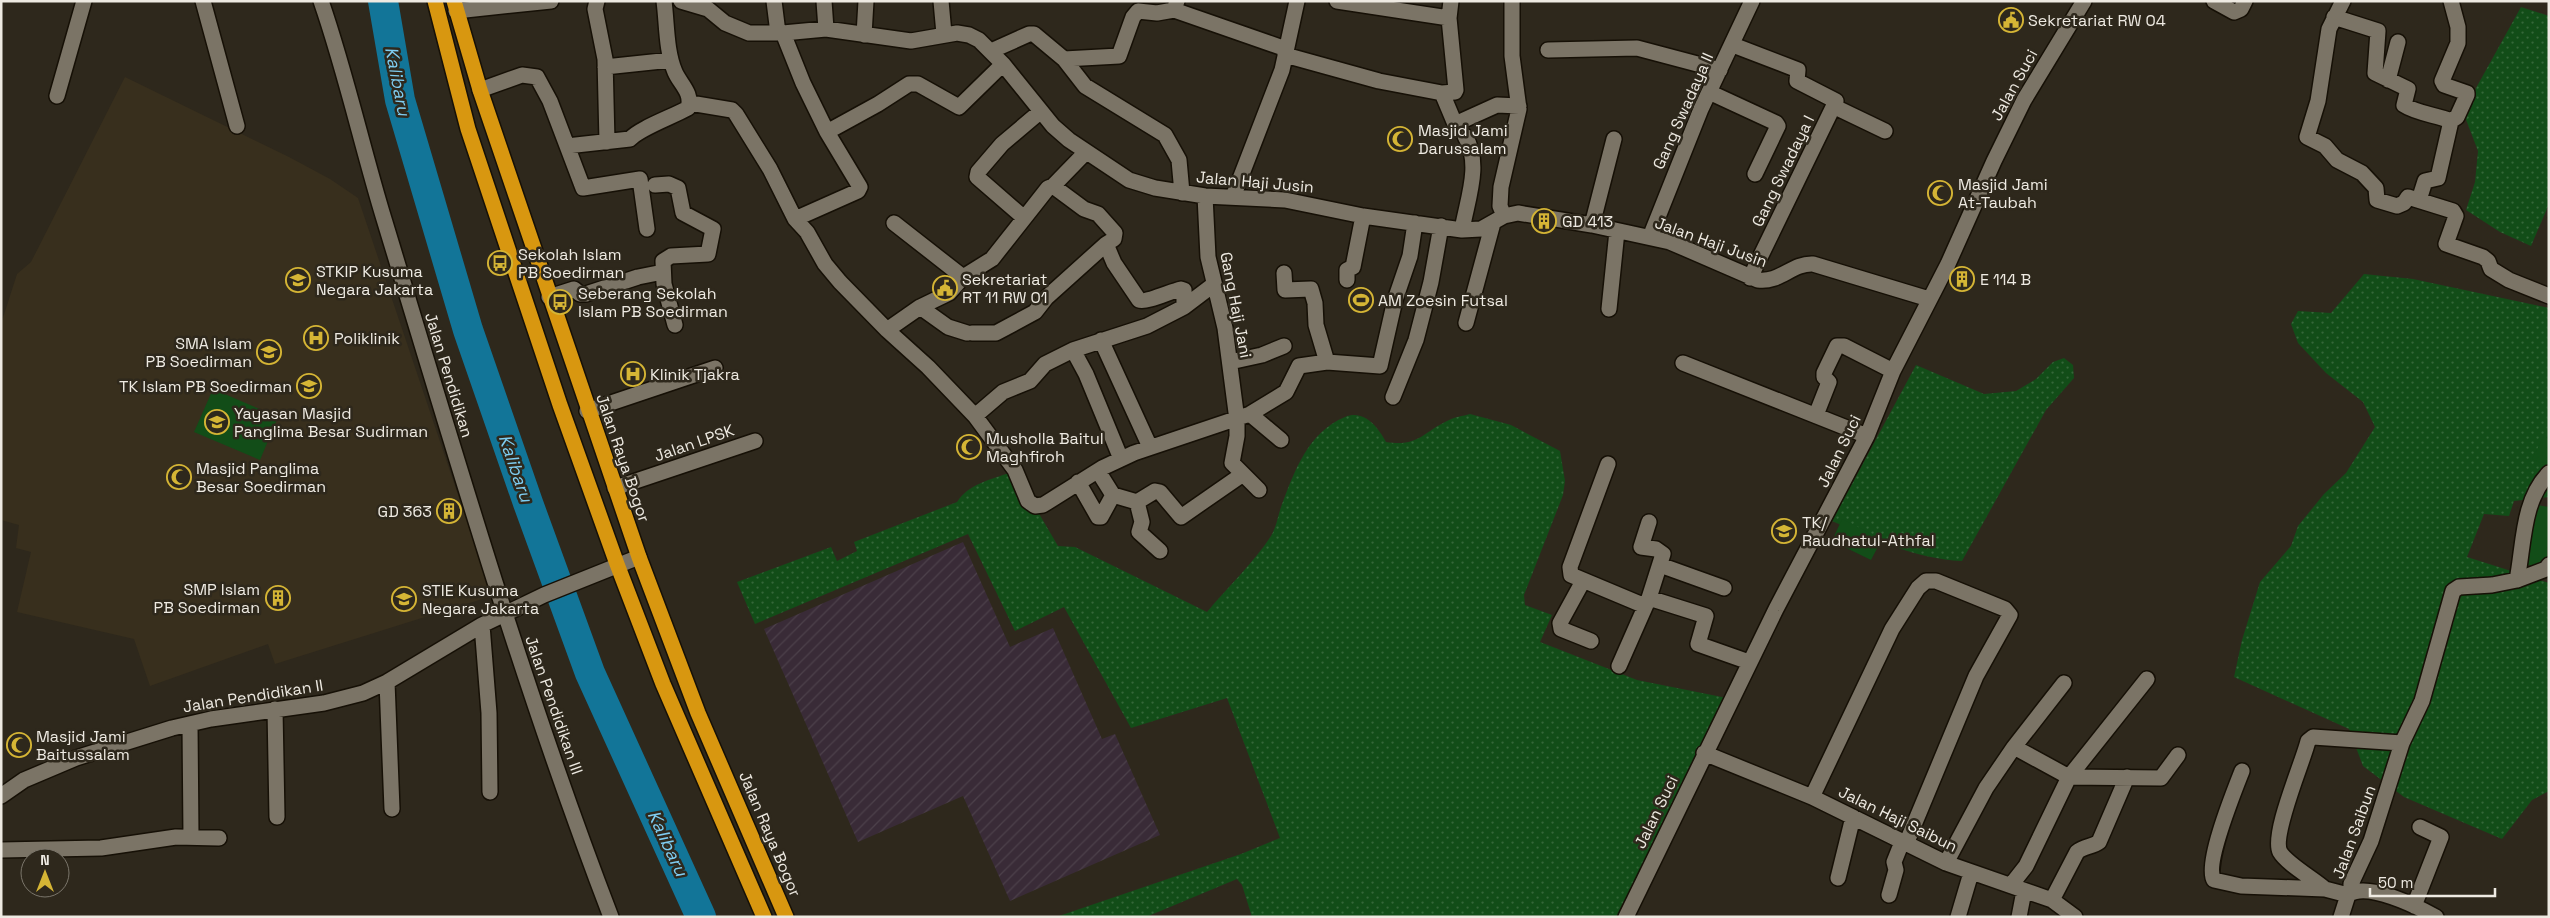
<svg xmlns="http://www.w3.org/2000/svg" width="2550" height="918" viewBox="0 0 2550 918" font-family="'Space Grotesk',sans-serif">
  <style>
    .industrial { fill: url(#industrial-furrows) }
    .built { fill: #382f1d }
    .grass { fill: url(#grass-dots) }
    .park { fill: #124d18 }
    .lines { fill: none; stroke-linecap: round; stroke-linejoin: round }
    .river { stroke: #127598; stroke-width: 30 }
    .minor-casing { stroke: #161006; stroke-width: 18 }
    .highway-casing { stroke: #161006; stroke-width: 18 }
    .minor { stroke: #7b7466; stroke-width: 15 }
    .highway { stroke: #d89710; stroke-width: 15 }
    .labels { text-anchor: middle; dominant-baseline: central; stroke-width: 5; stroke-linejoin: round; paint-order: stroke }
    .poi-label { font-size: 16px; fill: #eeeae2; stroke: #2e281c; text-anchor: start }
    .street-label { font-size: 16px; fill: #eeeae2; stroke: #2e281c }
    .water-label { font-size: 18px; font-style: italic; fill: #7fcdf1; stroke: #2e281c }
  </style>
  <defs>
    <pattern id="industrial-furrows" width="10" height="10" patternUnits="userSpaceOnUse" patternTransform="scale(1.25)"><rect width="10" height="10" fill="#392b37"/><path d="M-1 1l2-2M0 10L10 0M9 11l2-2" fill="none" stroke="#4c404a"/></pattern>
    <pattern id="grass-dots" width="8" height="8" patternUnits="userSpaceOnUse" patternTransform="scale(1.25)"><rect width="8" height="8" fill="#124d18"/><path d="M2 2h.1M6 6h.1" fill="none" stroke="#356739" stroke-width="1.8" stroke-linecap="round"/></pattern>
  </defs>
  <rect width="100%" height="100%" fill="#2e281c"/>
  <path class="industrial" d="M 963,542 L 1010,647 L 1053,628 L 1102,739 L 1115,734 L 1160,835 L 1010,901 L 963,796 L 858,842 L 764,629 Z"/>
  <path class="built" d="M 125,77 L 289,157 L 330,179 L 358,198 L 492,596 L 275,664 L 268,644 L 150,686 L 134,639 L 17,612 L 31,552 L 16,548 L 19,525 L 1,520 L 1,324 L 17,274 L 31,262 Z"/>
  <path class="grass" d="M 2521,7 L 2549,16 L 2549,204 L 2531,246 L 2500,232 L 2466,210 L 2475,182 L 2478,151 L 2465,117 L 2476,88 Z
    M 2364,274 L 2413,279 L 2549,308 L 2549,497 L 2514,501 L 2509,516 L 2484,514 L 2467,557 L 2549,583 L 2549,791 L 2532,800 L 2502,839 L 2404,797 L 2363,766 L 2349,729 L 2234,677 L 2242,640 L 2260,582 L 2291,546 L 2298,526 L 2324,494 L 2346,473 L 2375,427 L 2363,402 L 2326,373 L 2298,343 L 2291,324 L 2298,311 L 2331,313 Z
    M 2064,358 L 2073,365 L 2074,378 L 2046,410 L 1962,561 C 1916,559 1874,539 1832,521 L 1916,365 L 1984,394 L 2016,391 L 2036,379 L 2053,362 Z
    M 1470,414 L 1511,425 L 1560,451 L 1565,481 L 1563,495 L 1524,595 L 1525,605 L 1552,615 L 1540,642 L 1637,680 L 1727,698 L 1616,917 L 1252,917 L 1242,885 L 1237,879 L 1146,917 L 1056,917 L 1241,854 L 1280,838 L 1227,698 L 1131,728 L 1064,607 L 1015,631 L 968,534 L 755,624 L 737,582 L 831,547 L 837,561 L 857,551 L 854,542 L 957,502 C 969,484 989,480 1009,473 L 1021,483 L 1058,546 L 1075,547 L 1207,612 C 1227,588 1255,561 1271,536 C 1276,528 1278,516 1281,507 C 1294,472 1308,432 1345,417 C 1364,409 1378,427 1386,442 C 1418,447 1422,433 1447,421 C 1454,417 1463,416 1470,414 Z"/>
  <path class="park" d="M 213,389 L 278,417 L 260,460 L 194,432 Z
    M 2549,426 L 2549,467 L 2532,459 Z
    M 2531,504 L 2549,507 L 2547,568 L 2522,564 Z
    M 1842,519 L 1882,539 L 1871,560 L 1832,541 Z"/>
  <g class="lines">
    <path class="river" d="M 383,1 L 400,100 L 468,330 L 528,503 L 590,673 L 701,917"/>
    <defs>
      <path id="minor" d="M 203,1 L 237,126
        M 321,1 C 346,73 362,147 384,219 C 455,453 523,688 611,917
        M 597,1 L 595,9 L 605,59 L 607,142
        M 681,1 L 708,9 L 725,23 L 749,33 L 783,33 L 826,29 L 911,41 L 957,33 L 969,35 L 979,40 L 1003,64 L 1053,126 L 1069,140 L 1129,180 L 1155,188 L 1205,196 L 1285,200 L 1363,216 L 1462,230 L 1481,229 L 1504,216 L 1518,213 L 1592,225 L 1670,242 L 1758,280 C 1780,283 1792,263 1813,264 L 1929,299
        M 774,1 L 778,33
        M 824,1 L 826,29
        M 941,1 L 944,34
        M 1337,1 L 1449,18 L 1451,1
        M 2214,1 L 2234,12 L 2241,9 L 2245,1
        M 2343,1 L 2329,29 L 2318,101 L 2307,137 L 2325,146 L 2337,160 L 2362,173 L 2376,188 L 2377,200 L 2397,206 L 2404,203 L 2408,197 L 2453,211 L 2456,216 L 2446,244 L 2483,257 L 2488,261 L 2491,269 L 2509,280 L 2549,296
        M 1174,10 L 1286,49
        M 456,11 L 551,1
        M 2334,17 L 2378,31 L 2375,73 L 2408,89 L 2404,105 C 2416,113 2436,115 2451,121
        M 783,33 L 803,83 L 827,132 L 860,187 L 858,191 L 795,219
        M 864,35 L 866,1
        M 1733,45 L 1798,70 L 1797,81 L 1836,101 L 1750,278
        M 1548,50 L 1637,48 L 1720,70
        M 991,51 L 1029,34 L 1034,34 L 1064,59 L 1119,56 L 1133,17 L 1138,11 L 1157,13 L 1174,10 L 1177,1
        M 1285,55 L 1379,81 L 1442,93 L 1455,124 L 1497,105 L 1519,106
        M 1064,59 L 1085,86 L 1165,135 L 1179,160 L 1182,193
        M 605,67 L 671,60
        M 2388,80 L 2398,42
        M 480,90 L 522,75 L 537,77 L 550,101 L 583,188 L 640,179 L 647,229
        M 1709,92 L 1776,123 L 1778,126 L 1755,174
        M 1442,93 L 1455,92 L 1456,90 L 1449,18
        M 57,96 L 84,1
        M 690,103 L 732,110 L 736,114 L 770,169 L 795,219 L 807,232 L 825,264 L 840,282 L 887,330 L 928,367 L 975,416 L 1015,470 L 1028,501 L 1035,506 L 1043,505 L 1102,468 L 1134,453 L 1250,414 L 1286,392 L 1299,366 L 1327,362 L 1380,366 L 1395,300 L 1410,256 L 1415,223
        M 1835,107 L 1885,131
        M 827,132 L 878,104 L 909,84 L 918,84 L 959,107 L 1003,64
        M 567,146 L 630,139 C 640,128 672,117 688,108 C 693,93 680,84 675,72 C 666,51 667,24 664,1
        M 655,185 L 669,184 L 678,188 L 683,213 L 713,229 L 708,254 L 671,256 L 663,261 L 664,284 L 675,325
        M 1053,186 L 1084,209 L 1098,214 L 1115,233 L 1114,239 L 1106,244
        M 1205,196 L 1208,257 L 1225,328 L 1237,420 L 1237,436 L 1232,463 L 1259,490
        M 1233,197 L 1282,70 L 1297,1
        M 2419,200 L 2425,181 L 2438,178 L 2451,121 L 2457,117 L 2467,95 L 2467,93 L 2444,85 L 2442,81 L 2458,43 L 2458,27 L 2451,1
        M 1504,216 L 1500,206 L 1501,187 L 1519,109 L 1512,56 L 1512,1
        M 1023,217 L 977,177 L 978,172 L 1002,144 L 1041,111
        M 894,223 L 963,277
        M 1592,225 L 1614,139
        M 1462,230 C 1467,200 1482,164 1465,136
        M 1650,237 L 1701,109 L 1752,1
        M 1284,273 L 1285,290 L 1311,289 L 1315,303 L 1316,325 L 1327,362
        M 1347,280 L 1347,270 L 1353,267 L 1363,216
        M 549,297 L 574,289 L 580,294 L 586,294 L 638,277 L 663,272
        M 920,307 L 948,327 L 967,333
        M 1609,309 L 1617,231
        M 1466,323 L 1493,223
        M 887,330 L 920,307 L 949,293 L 963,277 L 992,259 L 1048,188 L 1053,186 L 1086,152
        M 972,333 L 996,333 L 1035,312 L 1046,298 L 1106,244 L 1114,263 L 1139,300 C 1146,303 1171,291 1181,289 L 1184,290 L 1184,307
        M 1101,340 L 1150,447
        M 1073,350 L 1086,374 L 1121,459
        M 1230,362 L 1262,355 L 1284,346
        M 1683,363 L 1867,436
        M 1393,397 L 1416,340 L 1431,282 L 1441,226
        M 587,411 L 715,368
        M 1250,414 L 1281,440
        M 1816,415 L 1829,382 L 1824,377 L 1824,373 L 1837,346 L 1844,346 L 1893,371
        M 975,416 L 1003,392 L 1030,381 L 1045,364 L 1073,350 L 1147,326 L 1184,307 L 1213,285
        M 1608,464 L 1570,567 L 1571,575 L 1645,606
        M 1098,471 L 1113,495 L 1137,502 L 1155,491 L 1160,492 L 1181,517 L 1243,474
        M 1078,482 L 1098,517 L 1101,517 L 1113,495
        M 615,488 L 755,441
        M 1137,502 L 1142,522 L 1139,532 L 1160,551
        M 1660,565 L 1724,588
        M 2517,580 L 2546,569 L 2549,565
        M 1583,581 L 1560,623 L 1561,629 L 1591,641
        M 1649,598 L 1706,616 L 1698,644 L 1749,662
        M 482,625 L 489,713 L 490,792
        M 1619,666 L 1649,598 L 1663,554 L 1656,549 L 1641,547 L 1649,522
        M 387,682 L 392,809
        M 275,709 L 277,817
        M 190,724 L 191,836
        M 2014,747 L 2069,777 L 2161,778 L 2178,755
        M 1704,753 L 1812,797 L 1946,863 L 2052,900 L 2075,917
        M 2242,771 C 2235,789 2204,865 2214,880 L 2241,886 L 2325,889 L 2348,895
        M 1,796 L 24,780 L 76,758 L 172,728 L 211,719 L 324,703 L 363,693 L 387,682 L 482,625 L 544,595 L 639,557
        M 1812,797 L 1892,629 L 1918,588 L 1926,581 L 1936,581 L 2005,609 L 2010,615 L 1976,676 L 1906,844
        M 1,850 L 101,848 L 176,837 L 219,838
        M 1946,863 L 1986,788 L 2014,747 L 2064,683
        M 1838,878 L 1853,817
        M 2011,885 L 2026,866 L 2069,777 L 2147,679
        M 2325,889 C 2314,879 2287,864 2280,852 C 2271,835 2303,762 2308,741 L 2313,737 L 2402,743
        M 2351,893 L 2351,884 L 2371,841 L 2402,743 L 2422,701 L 2453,591 L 2459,587 L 2492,585 L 2517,580 C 2524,544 2522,501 2549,473
        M 1889,895 L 1896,870 L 1894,862 L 1902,842
        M 2052,900 L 2077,852 C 2084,846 2092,847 2099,842 L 2127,777
        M 2414,906 L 2441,837 L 2420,827
        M 1626,917 L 1776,609 L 1867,436 L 1893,371 L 1948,264 L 1994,161 L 2024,100 L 2084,1
        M 1958,917 L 1971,873
        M 2019,917 L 2024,891
        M 2341,917 L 2348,895 C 2367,881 2418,907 2436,917"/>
      <path id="highway" d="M 435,1 L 468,129 L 560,405 L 617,564 L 663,684 L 764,917
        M 454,1 L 480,90 L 639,557 L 698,713 L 786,917"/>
    </defs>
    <use href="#minor" class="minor-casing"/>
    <use href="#highway" class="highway-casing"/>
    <use href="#minor" class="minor"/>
    <use href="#highway" class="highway"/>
  </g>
  <defs>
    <symbol id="civic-ring" viewBox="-11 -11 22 22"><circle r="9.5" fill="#2e281c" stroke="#d5b535" stroke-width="1.5"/><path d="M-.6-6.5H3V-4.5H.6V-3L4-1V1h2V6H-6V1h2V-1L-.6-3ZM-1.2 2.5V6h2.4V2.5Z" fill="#d5b535"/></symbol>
    <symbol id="mosque-ring" viewBox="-11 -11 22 22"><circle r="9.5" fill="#2e281c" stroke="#d5b535" stroke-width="1.5"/><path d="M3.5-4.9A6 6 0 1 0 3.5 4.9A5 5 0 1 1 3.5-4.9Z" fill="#d5b535"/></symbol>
    <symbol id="building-ring" viewBox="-11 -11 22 22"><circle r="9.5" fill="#2e281c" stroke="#d5b535" stroke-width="1.5"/><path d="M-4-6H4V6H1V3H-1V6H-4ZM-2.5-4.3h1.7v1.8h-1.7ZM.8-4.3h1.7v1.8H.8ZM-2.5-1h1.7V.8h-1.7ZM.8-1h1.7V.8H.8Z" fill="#d5b535"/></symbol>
    <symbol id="bus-ring" viewBox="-11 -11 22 22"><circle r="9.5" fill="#2e281c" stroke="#d5b535" stroke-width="1.5"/><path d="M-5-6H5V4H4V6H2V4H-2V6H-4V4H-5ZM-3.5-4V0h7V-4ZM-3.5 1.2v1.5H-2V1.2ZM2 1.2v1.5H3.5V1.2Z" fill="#d5b535"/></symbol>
    <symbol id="university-ring" viewBox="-11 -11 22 22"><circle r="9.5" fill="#2e281c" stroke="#d5b535" stroke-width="1.5"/><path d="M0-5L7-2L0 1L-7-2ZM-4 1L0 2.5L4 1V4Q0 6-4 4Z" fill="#d5b535"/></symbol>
    <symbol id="stadium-ring" viewBox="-11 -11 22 22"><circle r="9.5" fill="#2e281c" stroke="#d5b535" stroke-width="1.5"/><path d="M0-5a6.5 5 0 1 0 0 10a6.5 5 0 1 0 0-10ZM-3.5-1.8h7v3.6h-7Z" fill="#d5b535"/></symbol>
    <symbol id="hospital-ring" viewBox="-11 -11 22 22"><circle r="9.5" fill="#2e281c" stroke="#d5b535" stroke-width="1.5"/><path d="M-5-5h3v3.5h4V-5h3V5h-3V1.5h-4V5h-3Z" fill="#d5b535"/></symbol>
    <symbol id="school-ring" viewBox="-11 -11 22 22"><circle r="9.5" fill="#2e281c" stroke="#d5b535" stroke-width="1.5"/><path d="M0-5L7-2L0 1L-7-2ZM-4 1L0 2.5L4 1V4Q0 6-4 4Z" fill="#d5b535"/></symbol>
  </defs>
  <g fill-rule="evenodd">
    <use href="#civic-ring" x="1997" y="6" width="28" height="28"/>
    <use href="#mosque-ring" x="1386" y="125" width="28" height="28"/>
    <use href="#mosque-ring" x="1926" y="179" width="28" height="28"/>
    <use href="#building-ring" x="1530" y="207" width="28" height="28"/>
    <use href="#bus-ring" x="486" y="249" width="28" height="28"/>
    <use href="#building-ring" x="1948" y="265" width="28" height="28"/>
    <use href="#university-ring" x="284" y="266" width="28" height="28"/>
    <use href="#civic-ring" x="931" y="274" width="28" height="28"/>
    <use href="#stadium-ring" x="1347" y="286" width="28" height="28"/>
    <use href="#bus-ring" x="546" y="288" width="28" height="28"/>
    <use href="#hospital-ring" x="302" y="324" width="28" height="28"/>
    <use href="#school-ring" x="255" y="338" width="28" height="28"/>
    <use href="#hospital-ring" x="619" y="360" width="28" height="28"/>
    <use href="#school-ring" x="295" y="372" width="28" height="28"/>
    <use href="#school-ring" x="203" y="408" width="28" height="28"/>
    <use href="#mosque-ring" x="955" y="433" width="28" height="28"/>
    <use href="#mosque-ring" x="165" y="463" width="28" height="28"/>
    <use href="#building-ring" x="435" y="497" width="28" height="28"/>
    <use href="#school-ring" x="1770" y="517" width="28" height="28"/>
    <use href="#building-ring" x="264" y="584" width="28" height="28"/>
    <use href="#university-ring" x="390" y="585" width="28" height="28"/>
    <use href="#mosque-ring" x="5" y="731" width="28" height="28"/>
  </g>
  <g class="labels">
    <g class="poi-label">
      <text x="2028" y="20">Sekretariat RW 04</text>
      <text x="1418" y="130">Masjid Jami<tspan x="1418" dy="18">Darussalam</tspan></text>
      <text x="1958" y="184">Masjid Jami<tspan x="1958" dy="18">At-Taubah</tspan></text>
      <text x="1562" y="221">GD 413</text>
      <text x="518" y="254">Sekolah Islam<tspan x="518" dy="18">PB Soedirman</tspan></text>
      <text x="316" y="271">STKIP Kusuma<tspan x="316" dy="18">Negara Jakarta</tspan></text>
      <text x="962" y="279">Sekretariat<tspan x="962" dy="18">RT 11 RW 01</tspan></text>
      <text x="1980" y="279">E 114 B</text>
      <text x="578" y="293">Seberang Sekolah<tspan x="578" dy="18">Islam PB Soedirman</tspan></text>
      <text x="1378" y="300">AM Zoesin Futsal</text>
      <text x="334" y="338">Poliklinik</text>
      <text x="252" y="343" text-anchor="end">SMA Islam<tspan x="252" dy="18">PB Soedirman</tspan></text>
      <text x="650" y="374">Klinik Tjakra</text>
      <text x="292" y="386" text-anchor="end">TK Islam PB Soedirman</text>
      <text x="234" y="413">Yayasan Masjid<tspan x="234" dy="18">Panglima Besar Sudirman</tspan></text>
      <text x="986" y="438">Musholla Baitul<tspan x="986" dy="18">Maghfiroh</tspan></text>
      <text x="196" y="468">Masjid Panglima<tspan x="196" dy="18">Besar Soedirman</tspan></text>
      <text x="432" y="511" text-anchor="end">GD 363</text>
      <text x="1802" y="522">TK/<tspan x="1802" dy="18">Raudhatul-Athfal</tspan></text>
      <text x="260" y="589" text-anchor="end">SMP Islam<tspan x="260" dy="18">PB Soedirman</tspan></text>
      <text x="422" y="590">STIE Kusuma<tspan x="422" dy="18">Negara Jakarta</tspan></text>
      <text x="36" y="736">Masjid Jami<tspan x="36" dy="18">Baitussalam</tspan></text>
    </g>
    <g class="street-label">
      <text transform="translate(2014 85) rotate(-61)">Jalan Suci</text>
      <text transform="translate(1683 111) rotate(-66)">Gang Swadaya II</text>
      <text transform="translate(1783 171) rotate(-64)">Gang Swadaya I</text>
      <text transform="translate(1255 182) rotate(5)">Jalan Haji Jusin</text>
      <text transform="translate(1711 242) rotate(20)">Jalan Haji Jusin</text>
      <text transform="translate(1236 305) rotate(79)">Gang Haji Jani</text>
      <text transform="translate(449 375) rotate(73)">Jalan Pendidikan</text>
      <text transform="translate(694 443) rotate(-19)">Jalan LPSK</text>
      <text transform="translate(1839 451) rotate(-64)">Jalan Suci</text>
      <text transform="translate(623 458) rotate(71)">Jalan Raya Bogor</text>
      <text transform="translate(253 696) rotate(-9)">Jalan Pendidikan II</text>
      <text transform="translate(554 705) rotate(71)">Jalan Pendidikan III</text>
      <text transform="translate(1656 812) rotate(-64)">Jalan Suci</text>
      <text transform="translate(1898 819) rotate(26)">Jalan Haji Saibun</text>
      <text transform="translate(2354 832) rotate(-70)">Jalan Saibun</text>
      <text transform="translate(770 834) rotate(67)">Jalan Raya Bogor</text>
    </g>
    <g class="water-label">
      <text transform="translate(398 81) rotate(79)">Kalibaru</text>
      <text transform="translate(516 468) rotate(71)">Kalibaru</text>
      <text transform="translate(668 843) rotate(65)">Kalibaru</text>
    </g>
  </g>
  <rect width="2550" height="918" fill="none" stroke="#eeeae2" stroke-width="5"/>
  <g transform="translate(45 873)"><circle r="24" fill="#2e281c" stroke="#7b766b"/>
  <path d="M0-4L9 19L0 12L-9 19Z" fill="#d5b535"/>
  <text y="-8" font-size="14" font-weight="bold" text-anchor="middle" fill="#eeeae2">N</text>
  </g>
  <path d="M2370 888v8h125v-8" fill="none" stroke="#eeeae2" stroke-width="2.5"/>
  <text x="2378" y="888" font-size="15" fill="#eeeae2" stroke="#2e281c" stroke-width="4" paint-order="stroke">50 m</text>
</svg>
